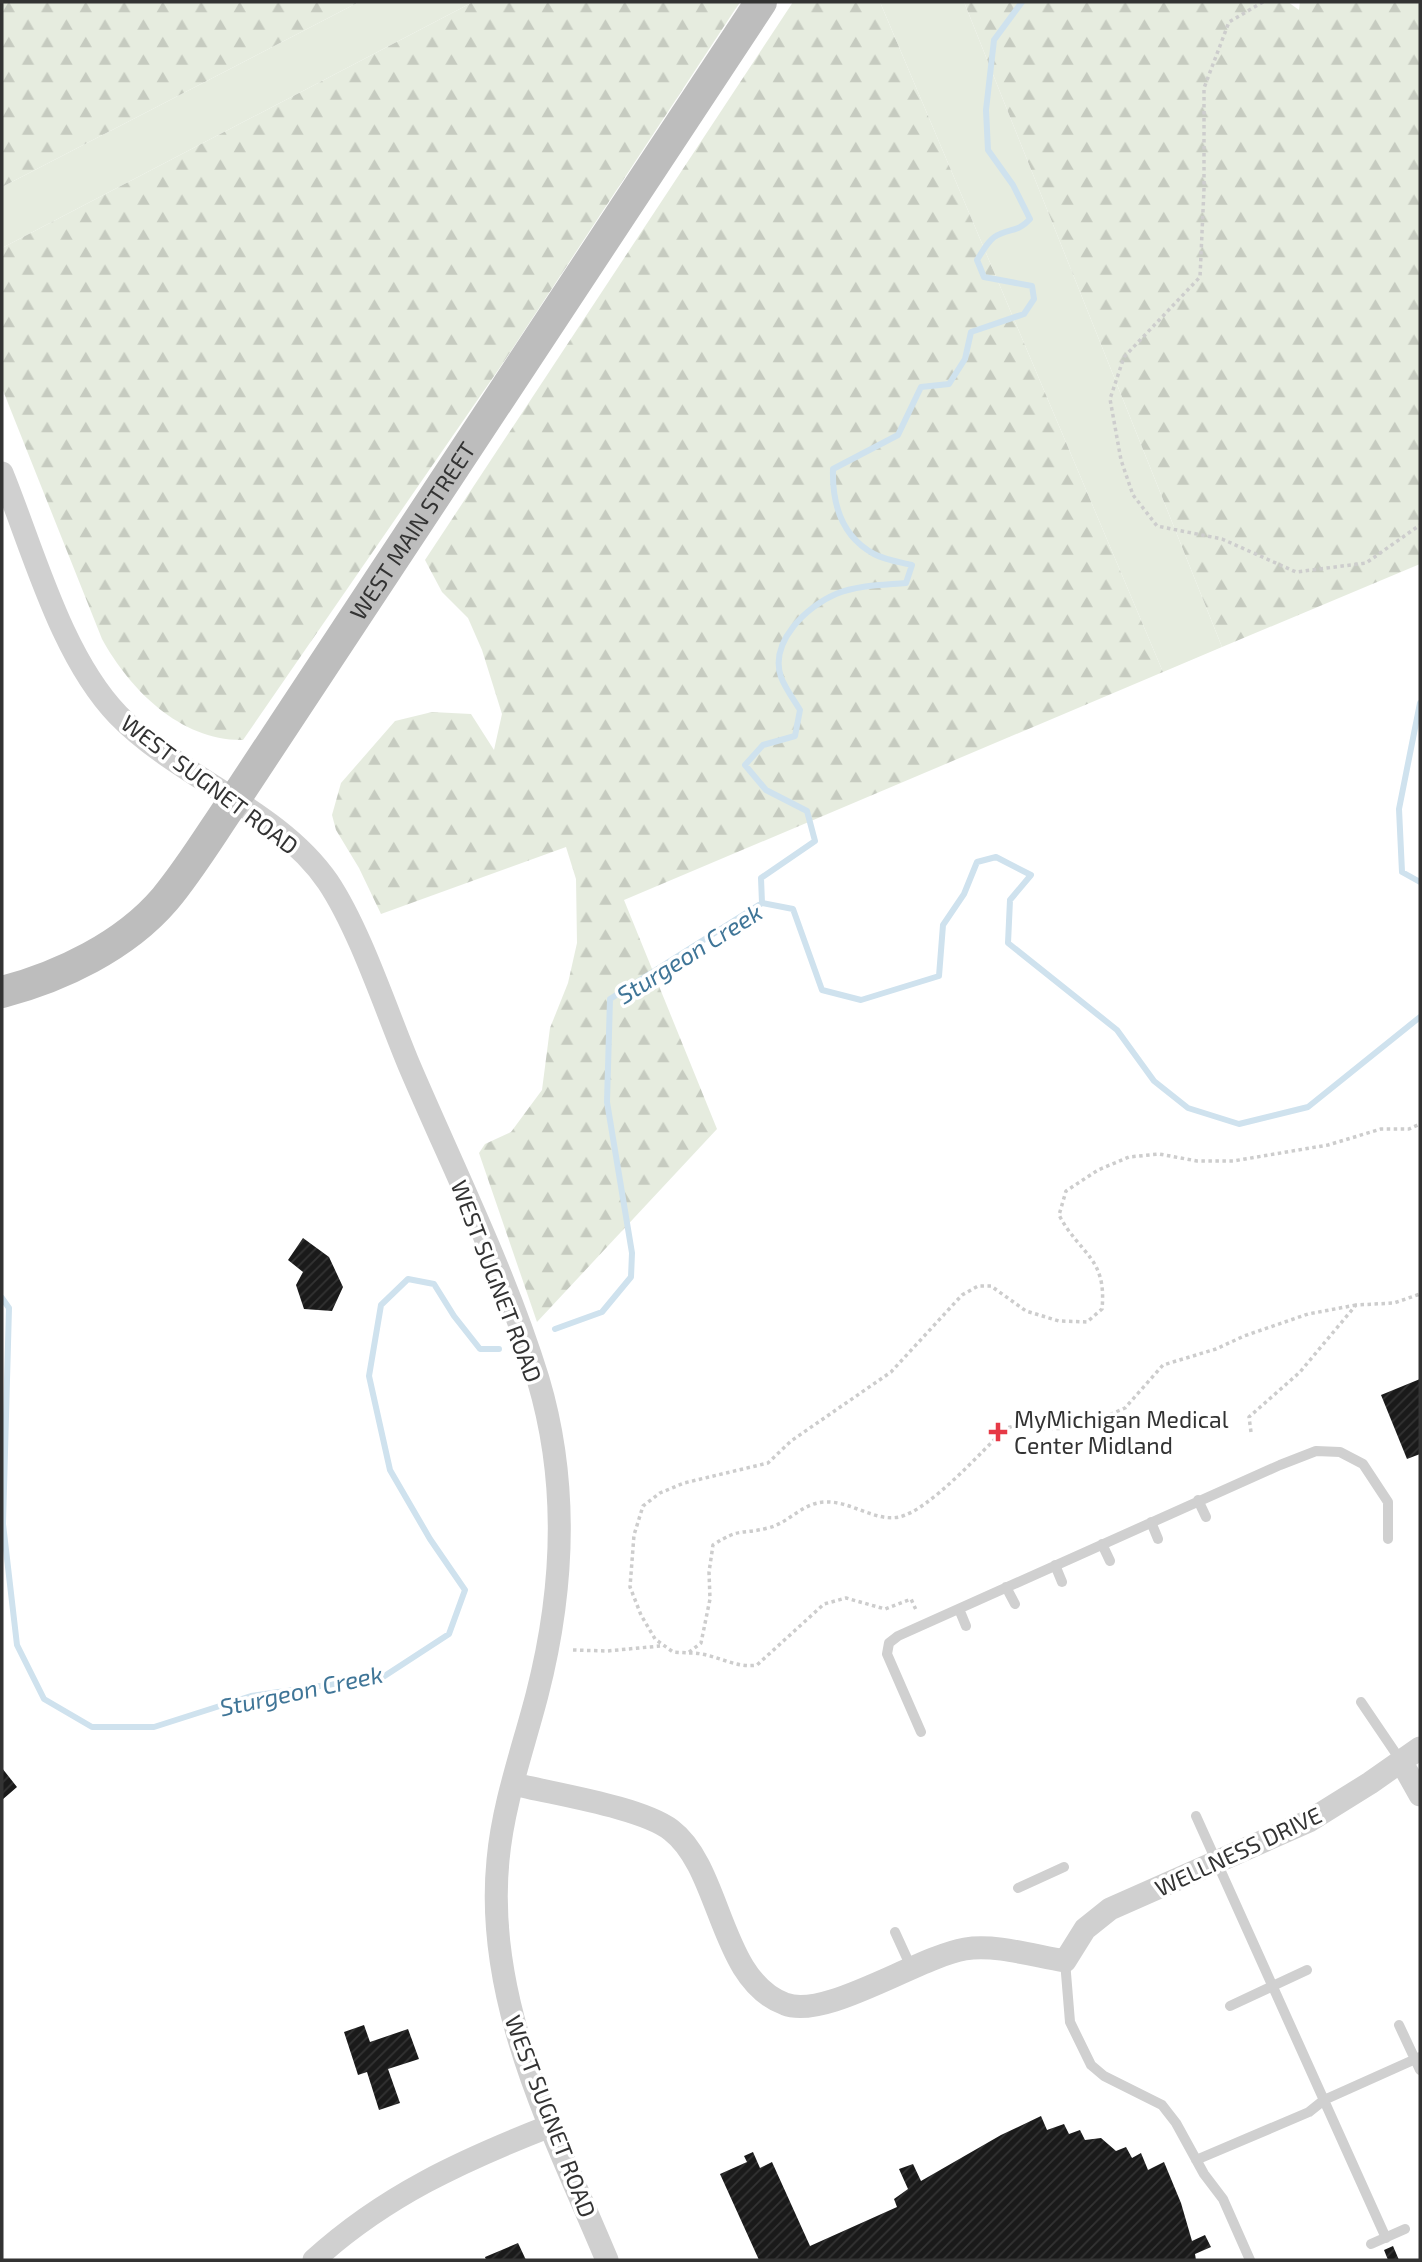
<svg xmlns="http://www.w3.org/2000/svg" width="1422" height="2262" viewBox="0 0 1422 2262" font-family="'Exo 2',sans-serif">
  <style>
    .grass { fill: #e6ecdf }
    .forest { fill: url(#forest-firs) }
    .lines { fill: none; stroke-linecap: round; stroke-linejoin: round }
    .stream { stroke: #cfe2ee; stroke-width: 6 }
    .building { fill: url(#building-hatch) }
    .path { stroke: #cdcdcd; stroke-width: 3.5; stroke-dasharray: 3.5 3.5; stroke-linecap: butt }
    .lane { stroke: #d0d0d0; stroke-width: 10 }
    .street { stroke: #d0d0d0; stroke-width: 23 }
    .secondary { stroke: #bdbdbd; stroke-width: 32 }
    .poi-dot { fill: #e63946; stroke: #fff; stroke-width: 2.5 }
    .labels { text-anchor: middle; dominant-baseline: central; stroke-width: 7; stroke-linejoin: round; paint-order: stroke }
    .street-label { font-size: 23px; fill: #333; stroke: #fff }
    .poi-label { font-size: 23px; fill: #333; stroke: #fff; text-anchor: start }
    .water-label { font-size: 24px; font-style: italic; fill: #3f7597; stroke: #fff }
  </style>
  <defs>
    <pattern id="forest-firs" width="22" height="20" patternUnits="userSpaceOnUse" patternTransform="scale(1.75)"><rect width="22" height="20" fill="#e6ecdf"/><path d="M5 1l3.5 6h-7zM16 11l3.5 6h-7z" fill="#c6cbc0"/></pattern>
    <pattern id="building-hatch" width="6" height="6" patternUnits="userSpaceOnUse" patternTransform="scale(1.75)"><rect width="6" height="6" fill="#1a1a1a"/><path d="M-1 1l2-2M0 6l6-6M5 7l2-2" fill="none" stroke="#333"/></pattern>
  </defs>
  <rect width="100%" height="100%" fill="#fff"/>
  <path class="grass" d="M 359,2 L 473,2 L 2,248 L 2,187 Z
    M 880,2 L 964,2 L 1222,647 L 1163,672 Z"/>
  <path class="forest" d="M 2,2 L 359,2 L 2,187 Z
    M 473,2 L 740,2 L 503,363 L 243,740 C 181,741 130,690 102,639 L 2,388 L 2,248 Z
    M 793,2 L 880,2 L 1163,672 L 624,900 L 717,1129 L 537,1322 L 479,1153 L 485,1144 L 511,1132 L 542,1090 L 550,1028 L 568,983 L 577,943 L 576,879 L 566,847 L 381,914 L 359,868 L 336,830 L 332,815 L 341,783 L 395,721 L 432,712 L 471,714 L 494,750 L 502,714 L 482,650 L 468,618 L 442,592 L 425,560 Z
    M 964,2 L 1288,2 L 1299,10 L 1300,2 L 1420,2 L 1420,564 L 1222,647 Z"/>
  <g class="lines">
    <path class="stream" d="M 1420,703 L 1399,809 L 1402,872 L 1420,882
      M 762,903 L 761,878 L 815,841 L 807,811 L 766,790 L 745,765 L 763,745 L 795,736 L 800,710 C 794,700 785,688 781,677 C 769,642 807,606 836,594 C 858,585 884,585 906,583 L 912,565 C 900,562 885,560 874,554 C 841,536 832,504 833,469 L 898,435 L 921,387 L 949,384 L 965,359 L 971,332 L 1024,314 L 1034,299 L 1032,286 L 984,277 L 977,260 C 983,251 989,238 1000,234 C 1014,228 1019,231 1030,219 L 1013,185 L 988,150 L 986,110 L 994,40 L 1022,2
      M 2,1298 L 9,1308 L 3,1524 L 17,1645 L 44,1699 L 92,1727 L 154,1727 L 251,1696 L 383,1677 L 449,1634 L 465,1590 L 430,1539 L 390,1470 L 369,1376 L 381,1305 L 408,1279 L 434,1284 L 454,1316 L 480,1349 L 499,1349
      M 555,1329 L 602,1312 L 631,1277 L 632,1253 L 607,1102 L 610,999 L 762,903 L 793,909 L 822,990 L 861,1000 L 939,976 L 943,925 L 964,894 L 977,862 L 996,857 L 1031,875 L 1010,900 L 1008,943 L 1117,1030 L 1154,1081 L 1188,1108 L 1239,1124 L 1308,1107 L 1420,1017"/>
  </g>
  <path class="building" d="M 303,1238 L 329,1257 L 343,1287 L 332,1311 L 304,1309 L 296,1285 L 303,1272 L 288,1260 Z
    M 1420,1379 L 1420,1454 L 1407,1459 L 1381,1395 Z
    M 2,1768 L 17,1787 L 2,1800 Z
    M 364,2025 L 370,2042 L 408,2029 L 419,2059 L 388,2069 L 400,2103 L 379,2110 L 367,2072 L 358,2075 L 344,2032 Z
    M 1041,2116 L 1047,2130 L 1064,2124 L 1069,2134 L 1080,2130 L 1085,2140 L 1101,2138 L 1116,2151 L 1126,2147 L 1132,2158 L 1141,2153 L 1148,2170 L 1164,2162 L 1181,2203 L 1192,2241 L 1205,2235 L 1211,2247 L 1195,2254 L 1196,2260 L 759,2260 L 720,2174 L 747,2162 L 744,2156 L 753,2152 L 760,2168 L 772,2162 L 810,2246 L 897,2207 L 894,2199 L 908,2189 L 899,2169 L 913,2164 L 921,2181 L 1001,2135 Z
    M 518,2243 L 526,2260 L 486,2260 L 485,2257 Z
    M 1393,2246 L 1399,2260 L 1388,2260 L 1384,2250 Z"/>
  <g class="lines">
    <path class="path" d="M 1263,2 L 1229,22 L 1204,88 L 1204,189 L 1200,277 L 1124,357 L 1110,399 L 1121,460 L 1133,495 L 1157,526 L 1222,539 L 1296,572 L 1366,563 L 1420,525
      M 1356,1305 L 1308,1314 L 1244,1336 L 1216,1349 L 1163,1365 L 1125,1408 L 1100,1419 L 1071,1428 L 1047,1429 L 1023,1424 L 1006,1428 C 983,1450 929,1511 899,1517 C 875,1522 851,1501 826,1502 C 803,1502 789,1523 768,1528 C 740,1535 741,1527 713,1545 L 709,1572 L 710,1599 L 701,1643 L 688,1653 L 673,1652 L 655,1639 L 641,1615 L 630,1587 L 634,1535 L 643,1506 L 660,1493 L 684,1483 L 768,1463 L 791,1441 L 891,1372 L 962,1295 L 978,1286 L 991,1286 L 1026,1311 L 1059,1321 L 1087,1322 L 1102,1309 C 1107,1257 1080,1255 1059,1215 L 1066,1191 L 1098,1170 L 1129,1157 L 1159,1154 L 1197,1161 L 1233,1161 L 1328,1145 L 1381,1129 L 1409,1129 L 1420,1124
      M 1251,1432 L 1249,1417 L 1300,1372 L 1356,1305 L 1394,1303 L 1420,1294
      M 573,1650 L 607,1651 L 660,1646
      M 689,1653 C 713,1652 734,1669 757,1665 L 824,1604 L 846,1598 L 885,1609 L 911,1599 L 917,1612"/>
    <path class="lane" d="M 1198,1500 L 1206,1517
      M 1151,1522 L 1158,1539
      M 1102,1544 L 1110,1561
      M 1055,1565 L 1062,1582
      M 1006,1587 L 1015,1604
      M 959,1609 L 966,1626
      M 1361,1702 L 1401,1761
      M 921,1732 L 887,1654 L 889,1643 L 898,1636 L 1280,1465 L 1316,1451 L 1340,1452 L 1363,1464 L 1388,1502 L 1388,1539
      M 1196,1816 L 1386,2238
      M 1018,1888 L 1064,1867
      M 895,1932 L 911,1967
      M 1065,1961 L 1070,2022 L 1091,2065 L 1104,2076 L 1162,2105 L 1176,2123 L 1204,2174 L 1223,2199 L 1250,2260
      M 1230,2006 L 1307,1970
      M 1399,2025 L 1420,2070
      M 1196,2160 L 1309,2112 L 1324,2100 L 1420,2057
      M 1371,2244 L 1405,2229"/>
    <path class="street" d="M 2,473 C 33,549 61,656 118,715 C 179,778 279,810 328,882 C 360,930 386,1010 409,1065 C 453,1168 505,1272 538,1379 C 569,1483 564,1590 537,1695 C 523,1749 503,1804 498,1860 C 484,2002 554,2133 607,2260
      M 1401,1761 L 1420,1795
      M 514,1784 C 553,1794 641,1807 671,1830 C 722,1869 719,1980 785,2004 C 825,2020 918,1957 965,1949 C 996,1944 1034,1956 1065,1961 L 1085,1929 L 1110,1909 L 1309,1821 L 1370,1783 L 1420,1748
      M 314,2260 C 384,2196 463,2160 550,2126"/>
    <path class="secondary" id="s1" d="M 2,992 C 60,977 125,946 165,899 C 190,869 211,834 233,802 L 761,2"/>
  </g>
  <path class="poi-dot" d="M994.5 1421.5h7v7h7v7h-7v7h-7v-7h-7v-7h7z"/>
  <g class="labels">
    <g class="street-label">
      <text stroke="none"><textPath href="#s1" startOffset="634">WEST MAIN STREET</textPath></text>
      <text transform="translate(210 784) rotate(37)">WEST SUGNET ROAD</text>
      <text transform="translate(497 1281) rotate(69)">WEST SUGNET ROAD</text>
      <text transform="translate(1238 1851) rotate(-25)">WELLNESS DRIVE</text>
      <text transform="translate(551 2116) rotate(69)">WEST SUGNET ROAD</text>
    </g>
    <g class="poi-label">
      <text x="1014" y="1419">MyMichigan Medical<tspan x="1014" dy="26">Center Midland</tspan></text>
    </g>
    <g class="water-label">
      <text transform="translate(689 953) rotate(-32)">Sturgeon Creek</text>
      <text transform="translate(301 1690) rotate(-12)">Sturgeon Creek</text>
    </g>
  </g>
  <rect width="1422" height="2262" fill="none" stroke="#333333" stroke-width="7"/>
</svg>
